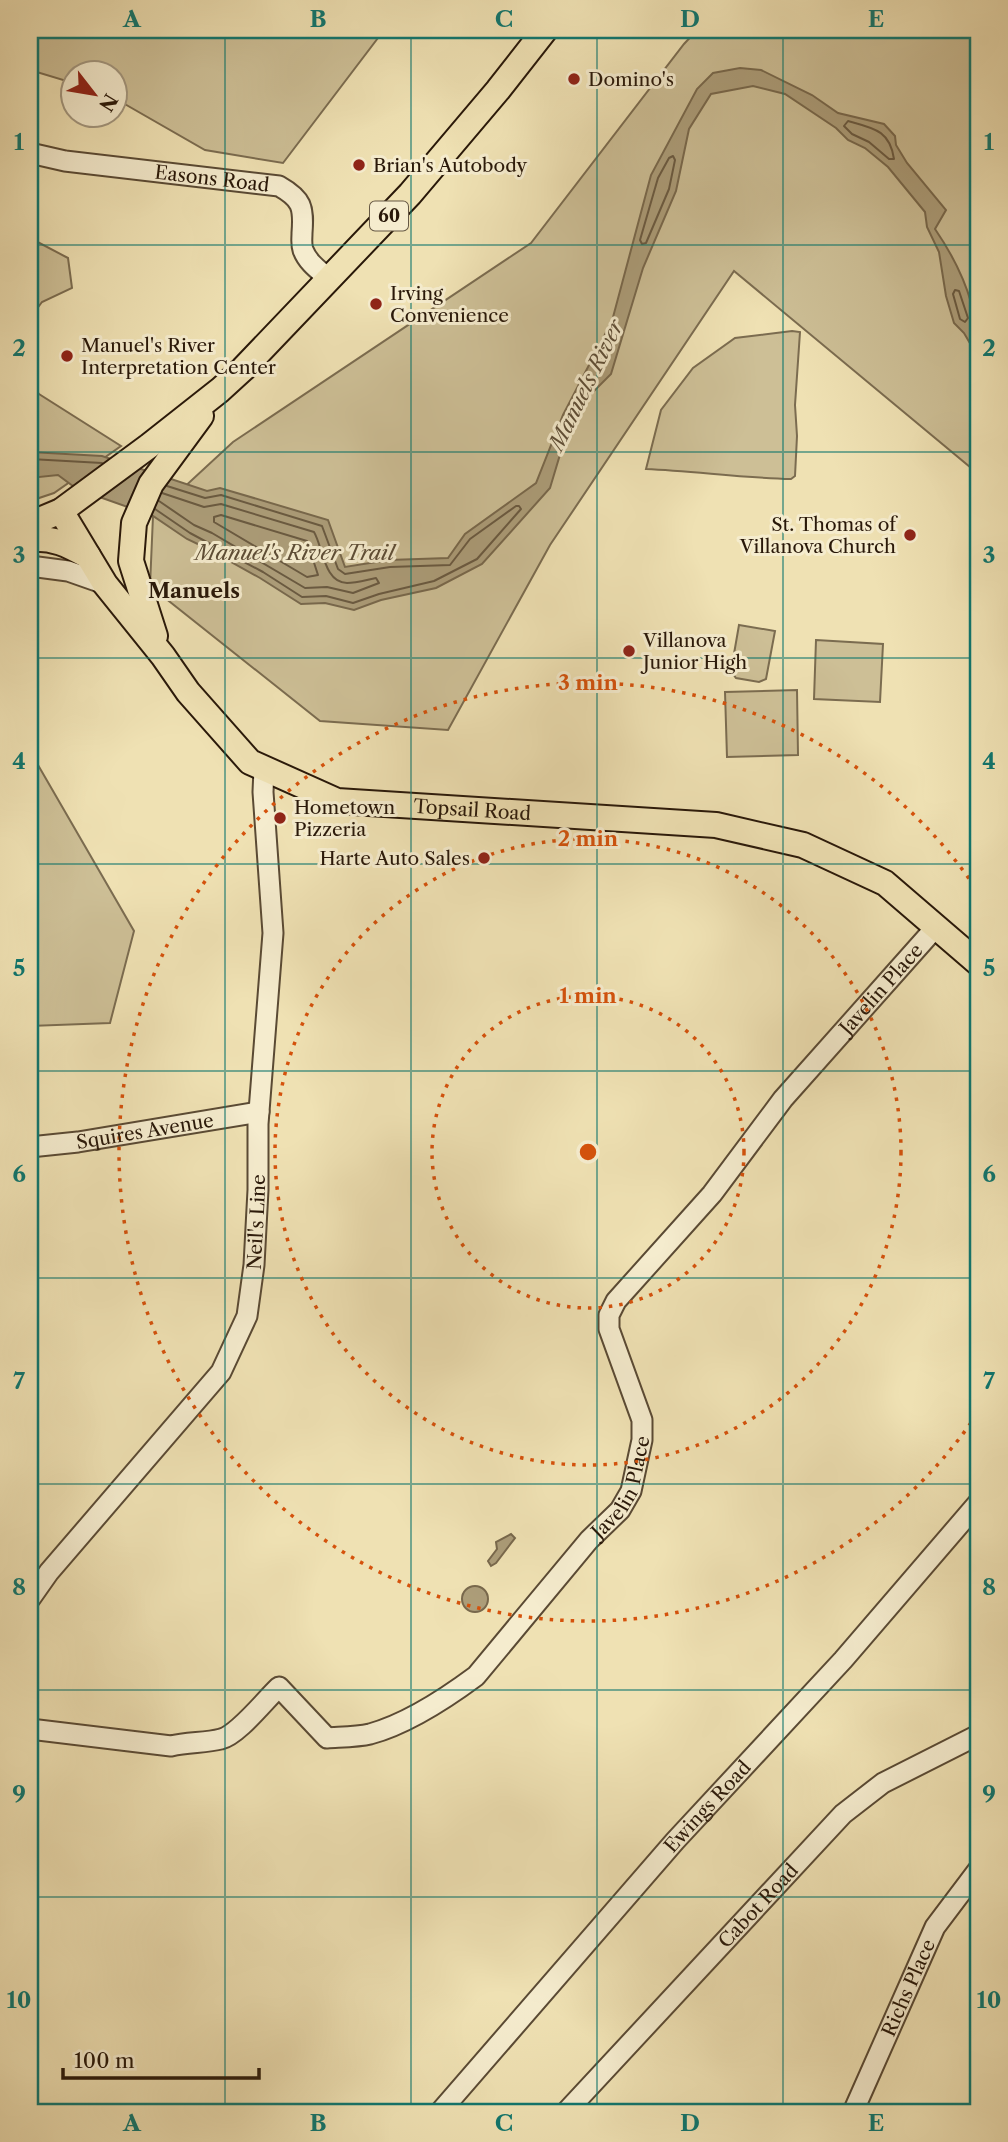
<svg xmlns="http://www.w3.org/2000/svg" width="1008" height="2142" viewBox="0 0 1008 2142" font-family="'Libre Caslon Text',serif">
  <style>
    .green { fill: #cdbf96; stroke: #7b6c50; stroke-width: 2 }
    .water { fill: #ac9d79; stroke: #78684c; stroke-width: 2 }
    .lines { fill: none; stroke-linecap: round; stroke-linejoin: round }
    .shore { stroke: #6a5a41; stroke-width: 2 }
    .minor-casing { stroke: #5a4a34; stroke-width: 23 }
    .major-casing { stroke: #291809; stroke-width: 28 }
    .minor { stroke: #f5ecce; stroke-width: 19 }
    .major { stroke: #efe1b3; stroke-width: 24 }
    .grid { fill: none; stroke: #0f766e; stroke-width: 2; stroke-opacity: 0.55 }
    .ring { fill: none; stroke: #d5520c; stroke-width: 3.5; stroke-dasharray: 3.5 7 }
    .poi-dot { fill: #8f2418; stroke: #f5ecce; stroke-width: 2.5 }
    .labels { text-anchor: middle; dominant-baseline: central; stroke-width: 6; stroke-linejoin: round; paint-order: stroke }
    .shield { fill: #f5ecce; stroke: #665844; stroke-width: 2 }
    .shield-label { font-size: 18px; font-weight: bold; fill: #291809 }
    .poi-label { font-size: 19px; fill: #291809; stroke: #f5ecce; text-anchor: start }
    .street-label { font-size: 19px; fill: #291809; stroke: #f5ecce }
    .water-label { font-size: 21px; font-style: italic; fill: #5d4d36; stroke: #f5ecce }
    .neighbourhood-label { font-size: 21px; font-weight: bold; fill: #291809; stroke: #f5ecce }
    .centre { fill: #d5520c; stroke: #f5ecce; stroke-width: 3.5 }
    .ring-label { font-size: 21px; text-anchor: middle; font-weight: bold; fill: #d5520c; stroke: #f5ecce; stroke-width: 6; stroke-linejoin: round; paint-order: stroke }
    .neatline { fill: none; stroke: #0f766e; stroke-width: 2.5 }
    .grid-label { font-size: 23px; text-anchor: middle; font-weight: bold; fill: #0f766e }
  </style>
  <rect width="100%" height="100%" fill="#efe1b3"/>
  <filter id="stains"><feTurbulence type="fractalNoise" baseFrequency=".00286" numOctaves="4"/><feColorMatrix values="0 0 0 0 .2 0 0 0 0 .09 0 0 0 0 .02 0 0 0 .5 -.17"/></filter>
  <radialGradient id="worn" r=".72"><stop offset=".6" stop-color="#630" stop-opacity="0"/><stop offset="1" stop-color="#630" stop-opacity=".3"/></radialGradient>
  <path class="green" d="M 30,30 L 384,30 L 283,163 L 205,150 L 116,99 L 116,74 L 74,74 L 73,83 L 30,70 Z
    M 697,30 L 978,30 L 978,468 L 970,467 L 734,271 L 550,545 L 448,730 L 320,721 L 150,586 L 153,516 L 233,442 L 531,243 L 684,44 Z
    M 30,238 L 68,258 L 72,288 L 42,302 L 30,318 Z
    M 792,331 L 800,332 L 795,405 L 797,436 L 795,476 L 791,479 C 742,478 694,471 646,469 L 661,410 L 693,368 L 735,338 Z
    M 30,384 L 39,394 L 121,446 L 54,493 L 30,501 Z
    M 739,625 L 775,631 L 766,679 L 759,682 L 736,678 L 731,671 Z
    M 816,640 L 883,644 L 880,702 L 814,699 Z
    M 797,690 L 798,755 L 727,757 L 725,692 Z
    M 30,765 L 38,765 L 134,931 L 110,1023 L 30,1026 Z"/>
  <path class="water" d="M 740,68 L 761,70 L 812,95 L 838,113 L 884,124 L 895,136 L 896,145 L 907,163 L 946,210 L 935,229 C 959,264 978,307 978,350 L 971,345 L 964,333 L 954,323 L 946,296 L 939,252 L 927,227 L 925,212 L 888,167 L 865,148 L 848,140 L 836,128 L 785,94 L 753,86 L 711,94 L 689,129 L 676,191 L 643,268 L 611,374 L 585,400 L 565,438 L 550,488 L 482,564 L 436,588 L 381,600 L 354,610 L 325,603 L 301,604 L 260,578 L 204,547 L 187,539 L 153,516 L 77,489 L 58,475 L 30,478 L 30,452 L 102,456 L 207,491 L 220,488 L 328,520 L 345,567 L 389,560 L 448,558 L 465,534 L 536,483 L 563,415 L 612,321 L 651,175 L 697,89 L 713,73 Z
    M 511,1534 L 515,1538 L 496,1563 L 491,1566 L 488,1561 L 497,1549 L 496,1542 Z
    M462 1599a13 13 0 1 1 26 0a13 13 0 1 1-26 0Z"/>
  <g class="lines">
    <path class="shore" d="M 848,121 C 873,128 890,130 894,159 L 889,159 L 869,142 L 852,134 L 844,126 Z
      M 673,156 L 675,160 L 669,189 L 646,243 L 642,244 L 640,240 L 658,178 L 669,158 Z
      M 955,290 L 959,291 L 968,318 L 965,322 L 960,319 L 953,294 Z
      M 30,459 L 102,463
      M 159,501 L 194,525 L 212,533 L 305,588 L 327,587 L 353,593 L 379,583 L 376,578 C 366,580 356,583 347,583 C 324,583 323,547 314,532 L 221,504 L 204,507 L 162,493
      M 155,509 L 190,533 L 263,572 L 302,597 L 326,596 L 353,603 L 379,594 L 434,581 L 477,559 L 521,509 L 519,506 L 516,506 L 470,539 L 450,565 L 390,567 L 345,574 L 338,569 L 322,526 L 221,495 L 205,498 L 167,486
      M 221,515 L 307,541 L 318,575 L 307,577 L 214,522 L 214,517 Z"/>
    <defs>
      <g id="minor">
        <path id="s1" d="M 30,153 L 65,161 L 279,186 C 302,199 304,207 302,233 C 302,239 301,244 303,250 C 308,263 319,270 329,279"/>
        <path d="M 30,566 L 68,571 L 105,584"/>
        <path id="s2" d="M 30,1147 L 78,1142 L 259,1112"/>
        <path id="s3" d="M 30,1599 L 49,1572 L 221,1372 L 247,1316 L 254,1265 L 258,1190 L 258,1124 L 273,933 L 263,792 L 264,769"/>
        <path id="s4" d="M 30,1729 L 171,1746 C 188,1742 206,1743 221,1739 C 238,1735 265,1700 279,1687 L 327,1738 C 341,1737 357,1737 370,1734 C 407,1724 445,1699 476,1676 L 589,1540 L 620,1510 L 631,1491 L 642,1440 L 642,1420 L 609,1329 L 609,1315 L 616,1301 L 712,1194 L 783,1099 L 936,927"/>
        <path id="s5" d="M 440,2112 L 675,1841 L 843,1660 L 978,1503"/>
        <path id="s6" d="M 566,2112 L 843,1814 L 883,1783 L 978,1735"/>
        <path id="s7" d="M 853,2112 L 935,1927 L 978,1870"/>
      </g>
      <g id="major">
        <path id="s8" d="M 61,511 L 105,584 L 163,656 L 188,692 L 250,762 L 337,801 L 716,825 L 803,845 L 885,883 L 978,963"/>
        <path d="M 30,524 L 61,511 L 149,446 L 220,390 L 243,369 L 410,194 L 498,90 L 545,30"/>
        <path d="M 30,539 C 53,537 68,545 88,556"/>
        <path d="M 155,636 L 131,561 L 134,523 L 151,484 L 201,416"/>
      </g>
    </defs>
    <use href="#minor" class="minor-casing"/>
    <use href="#major" class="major-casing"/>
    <use href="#minor" class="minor"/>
    <use href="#major" class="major"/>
  </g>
  <path class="grid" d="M 225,30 L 225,2112M 411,30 L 411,2112M 597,30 L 597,2112M 783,30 L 783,2112M 30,245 L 978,245M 30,452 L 978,452M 30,658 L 978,658M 30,864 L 978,864M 30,1071 L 978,1071M 30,1278 L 978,1278M 30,1484 L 978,1484M 30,1690 L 978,1690M 30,1897 L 978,1897"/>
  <g class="ring">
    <circle cx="588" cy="1152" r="156"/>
    <circle cx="588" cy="1152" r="313"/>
    <path d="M977 1414A469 469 0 1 1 977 890"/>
  </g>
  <g class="poi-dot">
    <circle cx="574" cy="79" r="7"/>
    <circle cx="359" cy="165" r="7"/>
    <circle cx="376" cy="304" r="7"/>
    <circle cx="67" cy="356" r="7"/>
    <circle cx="910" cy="535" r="7"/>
    <circle cx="629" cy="651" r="7"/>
    <circle cx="280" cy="818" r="7"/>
    <circle cx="484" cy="858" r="7"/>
  </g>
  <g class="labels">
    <rect class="shield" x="370" y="201.5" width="38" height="29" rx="5"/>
    <g class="shield-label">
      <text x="389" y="216">60</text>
    </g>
    <g class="poi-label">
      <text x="588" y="79">Domino's</text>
      <text x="373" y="165">Brian's Autobody</text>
      <text x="390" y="293">Irving<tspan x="390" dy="22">Convenience</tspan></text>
      <text x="81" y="345">Manuel's River<tspan x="81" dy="22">Interpretation Center</tspan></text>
      <text x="896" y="524" text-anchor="end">St. Thomas of<tspan x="896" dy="22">Villanova Church</tspan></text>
      <text x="643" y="640">Villanova<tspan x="643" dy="22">Junior High</tspan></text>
      <text x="294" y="807">Hometown<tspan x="294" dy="22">Pizzeria</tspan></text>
      <text x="470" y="858" text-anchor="end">Harte Auto Sales</text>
    </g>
    <g class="street-label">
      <text stroke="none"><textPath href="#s1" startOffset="184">Easons Road</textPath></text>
      <text stroke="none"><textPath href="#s8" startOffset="546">Topsail Road</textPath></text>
      <text stroke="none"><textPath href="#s4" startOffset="1356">Javelin Place</textPath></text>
      <text stroke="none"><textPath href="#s2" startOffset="116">Squires Avenue</textPath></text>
      <text stroke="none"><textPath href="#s3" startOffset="453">Neil's Line</textPath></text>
      <text stroke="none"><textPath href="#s4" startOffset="747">Javelin Place</textPath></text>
      <text stroke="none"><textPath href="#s5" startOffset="406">Ewings Road</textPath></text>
      <text stroke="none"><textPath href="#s6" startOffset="282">Cabot Road</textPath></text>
      <text stroke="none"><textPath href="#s7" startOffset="136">Richs Place</textPath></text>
    </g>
    <g class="water-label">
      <text transform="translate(586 385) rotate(-64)">Manuels River</text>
      <text x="295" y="552">Manuel's River Trail</text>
    </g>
    <g class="neighbourhood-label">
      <text x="194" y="590">Manuels</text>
    </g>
  </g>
  <circle cx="588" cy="1152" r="10" class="centre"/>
  <g class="ring-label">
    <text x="588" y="690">3 min</text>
    <text x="588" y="846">2 min</text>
    <text x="588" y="1003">1 min</text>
  </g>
  <rect width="1008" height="2142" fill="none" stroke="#efe1b3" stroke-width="77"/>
  <g transform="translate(94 94) rotate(121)"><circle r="33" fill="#f5ecce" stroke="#a3977f" stroke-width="2"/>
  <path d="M0-5L12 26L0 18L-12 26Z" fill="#8f2418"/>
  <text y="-10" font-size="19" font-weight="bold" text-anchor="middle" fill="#291809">N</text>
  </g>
  <path d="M63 2068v10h196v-10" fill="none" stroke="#291809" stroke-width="3.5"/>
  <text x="74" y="2068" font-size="21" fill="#291809" stroke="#f5ecce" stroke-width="5" paint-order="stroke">100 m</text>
  <rect x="38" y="38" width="932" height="2066" class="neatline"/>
  <g class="grid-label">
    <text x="132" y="27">A</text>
    <text x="318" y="27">B</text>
    <text x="504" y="27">C</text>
    <text x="690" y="27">D</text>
    <text x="876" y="27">E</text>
    <text x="19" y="150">1</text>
    <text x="989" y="150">1</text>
    <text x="19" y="356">2</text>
    <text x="989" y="356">2</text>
    <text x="19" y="563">3</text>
    <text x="989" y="563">3</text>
    <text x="19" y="769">4</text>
    <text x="989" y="769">4</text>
    <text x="19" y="976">5</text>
    <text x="989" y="976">5</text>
    <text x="19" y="1182">6</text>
    <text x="989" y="1182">6</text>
    <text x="19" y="1389">7</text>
    <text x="989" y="1389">7</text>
    <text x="19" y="1595">8</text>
    <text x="989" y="1595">8</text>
    <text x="19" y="1802">9</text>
    <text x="989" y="1802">9</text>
    <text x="19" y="2008">10</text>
    <text x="989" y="2008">10</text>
    <text x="132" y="2131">A</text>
    <text x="318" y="2131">B</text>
    <text x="504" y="2131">C</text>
    <text x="690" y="2131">D</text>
    <text x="876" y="2131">E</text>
  </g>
  <rect width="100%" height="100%" filter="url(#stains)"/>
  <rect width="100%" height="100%" fill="url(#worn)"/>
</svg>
